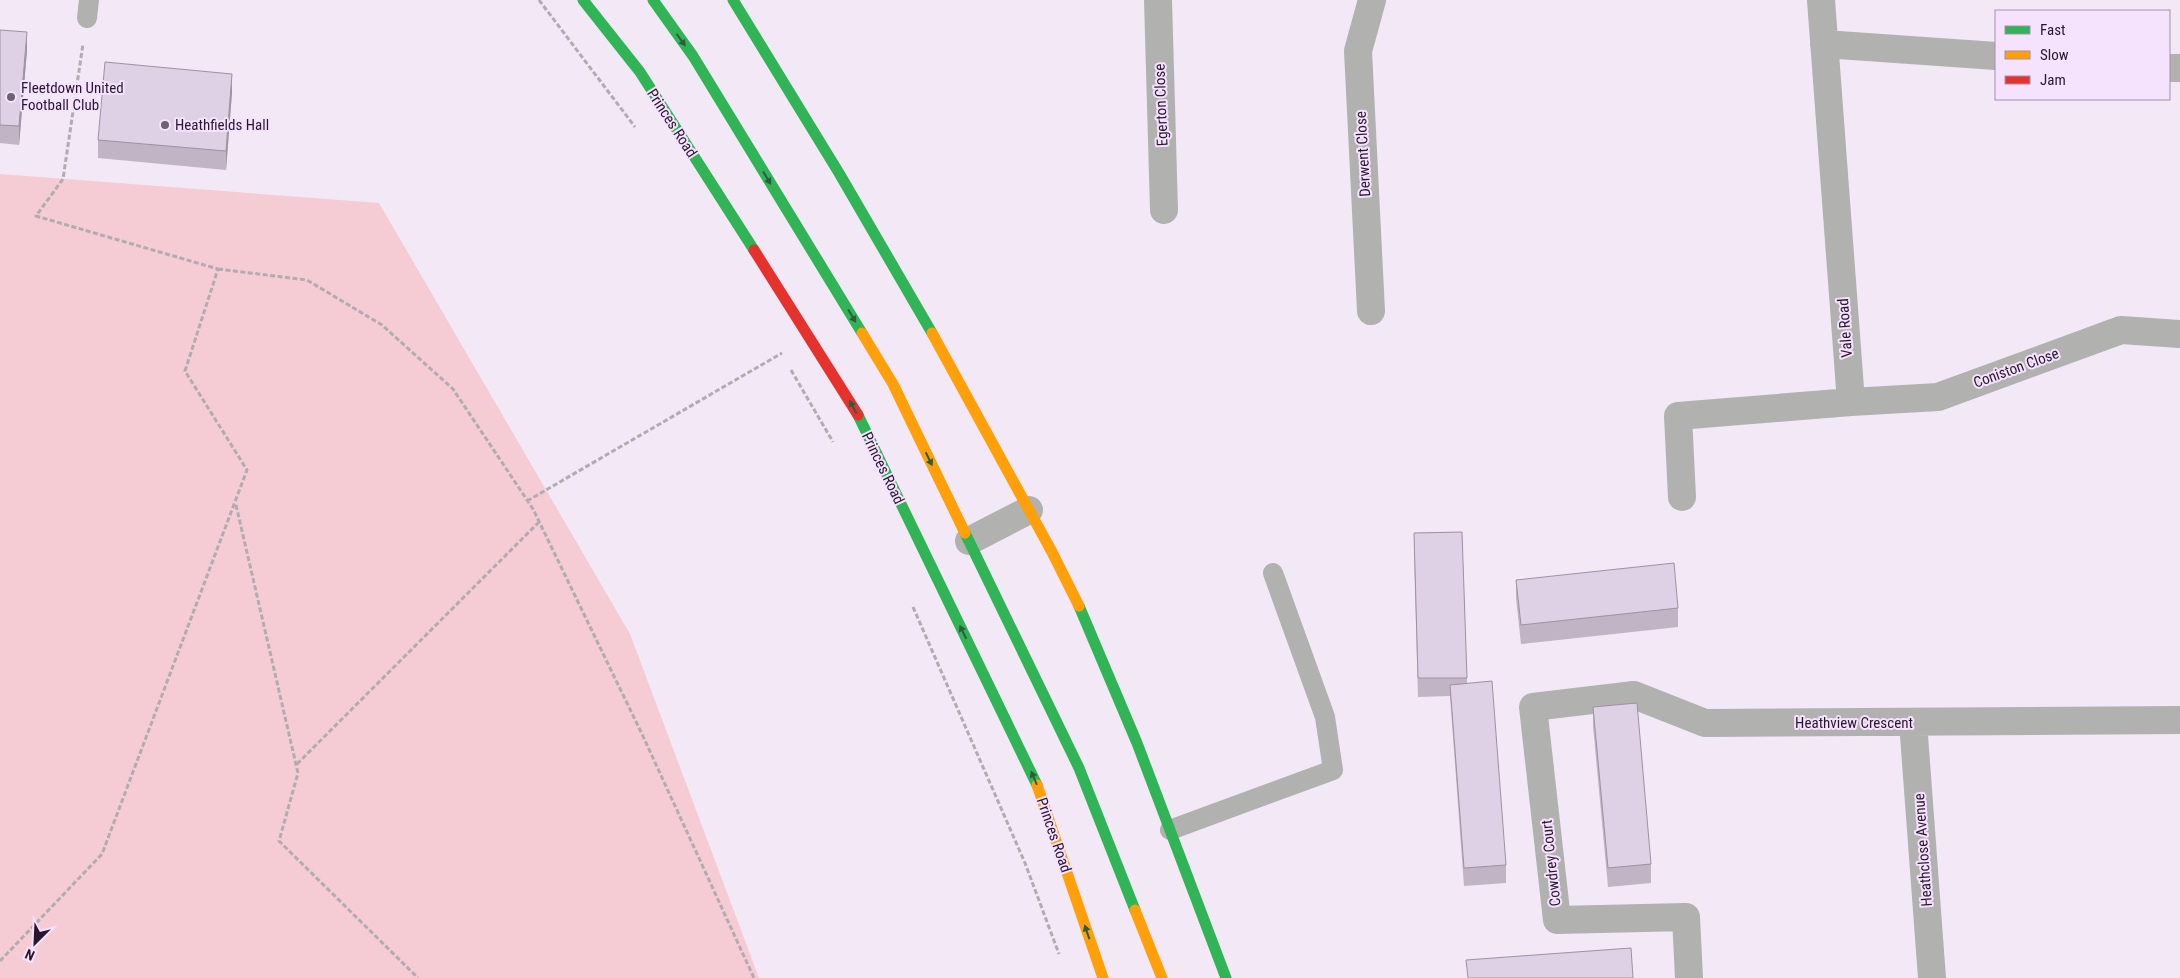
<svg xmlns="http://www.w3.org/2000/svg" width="2180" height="978" viewBox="0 0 2180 978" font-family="'Roboto Condensed',sans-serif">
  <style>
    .green { fill: #f6ccd4 }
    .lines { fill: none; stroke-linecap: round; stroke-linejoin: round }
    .path { stroke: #b0acb0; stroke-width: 3; stroke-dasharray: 5 2.5; stroke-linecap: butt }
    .lane { stroke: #b1b1b0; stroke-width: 20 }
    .street { stroke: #b1b1b0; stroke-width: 28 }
    .fast { stroke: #30b455; stroke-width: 11 }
    .slow { stroke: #ff9f0a; stroke-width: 11 }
    .jam { stroke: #e5322d; stroke-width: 11 }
    .wall { fill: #c0b4c5 }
    .shaded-wall { fill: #9c92a0 }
    .building { fill: #dfd1e5; stroke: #9c92a0 }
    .oneway { fill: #2c5d40 }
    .poi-dot { fill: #6f6075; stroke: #f5e2fc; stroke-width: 2 }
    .labels { text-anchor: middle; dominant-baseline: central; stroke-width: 4; stroke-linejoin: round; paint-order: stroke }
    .poi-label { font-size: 15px; fill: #28162f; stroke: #f5e2fc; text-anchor: start }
    .street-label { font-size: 15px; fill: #28162f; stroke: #f5e2fc }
  </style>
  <rect width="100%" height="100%" fill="#f2e8f6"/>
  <path class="green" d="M 0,174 L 379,203 L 630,634 L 759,978 L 0,978 Z"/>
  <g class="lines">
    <path class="path" d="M 539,0 L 635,127
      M 218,269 L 307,280 L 382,325 L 453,389 L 533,509 L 642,734 L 754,978
      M 791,370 L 833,442
      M 527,501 L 782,353
      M 236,505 L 298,773 L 279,841 L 418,978
      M 913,607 L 1025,863 L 1059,954
      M 297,764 L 539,522
      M 0,961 L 102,854 L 247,470 L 185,371 L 218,269 L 36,216 L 63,179 L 83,44"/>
    <path class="lane" d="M 87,18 L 89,0
      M 1170,830 L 1333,770 L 1325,717 L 1273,573"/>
    <path class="street" d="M 1158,0 L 1164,210
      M 1824,44 L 1996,56
      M 2169,68 L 2180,68
      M 1371,311 L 1358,51 L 1372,0
      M 1851,402 L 1938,397 L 2121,330 L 2180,334
      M 1682,497 L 1678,416 L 1851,402 L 1821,0
      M 969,541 L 1029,510
      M 1913,722 L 1932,978
      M 1689,978 L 1686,917 L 1557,920 L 1533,707 L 1634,695 L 1705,723 L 2180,720"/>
    <path class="fast" d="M 583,0 L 640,72 L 754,250
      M 653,0 L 693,56 L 862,333
      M 733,0 L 839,173 L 932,333
      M 858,415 L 1037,785
      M 965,533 L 1079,768 L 1135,910
      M 1079,606 L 1137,743 L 1226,978"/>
    <path class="slow" d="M 862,333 L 893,384 L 965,533
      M 932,333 L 1052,552 L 1079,606
      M 1037,785 L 1103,978
      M 1135,910 L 1162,978"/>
    <path class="jam" d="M 754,250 L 858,415"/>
  </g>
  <path class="wall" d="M 0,30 L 27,50 L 19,145 L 0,143 Z
    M 232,92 L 226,170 L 98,158 L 98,140 Z
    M 1462,532 L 1467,683 L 1506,865 L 1506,883 L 1464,886 L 1450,696 L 1418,697 L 1414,551 L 1414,533 Z
    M 1516,580 L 1678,608 L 1678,627 L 1521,644 L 1516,598 Z
    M 1593,707 L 1651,864 L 1651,883 L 1608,887 L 1593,726 Z"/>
  <path class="shaded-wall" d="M 27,32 L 27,50 L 19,145 L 19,126 Z
    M 232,74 L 232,92 L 226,170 L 226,151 Z"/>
  <path class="building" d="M 0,30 L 27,32 L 19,126 L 0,125 Z
    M 105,62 L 232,74 L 226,151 L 98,140 Z
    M 1462,532 L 1467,678 L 1418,678 L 1414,533 Z
    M 1674,563 L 1678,608 L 1521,625 L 1516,580 Z
    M 1492,681 L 1506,865 L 1464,868 L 1450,685 Z
    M 1637,703 L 1651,864 L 1608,868 L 1593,707 Z
    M 1631,948 L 1633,978 L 1468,978 L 1466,960 Z"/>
  <defs><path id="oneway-solid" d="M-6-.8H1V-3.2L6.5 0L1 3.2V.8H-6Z" transform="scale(1.25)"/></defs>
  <g class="oneway">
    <use href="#oneway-solid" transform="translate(681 40) rotate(54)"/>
    <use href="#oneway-solid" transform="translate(767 178) rotate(59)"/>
    <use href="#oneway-solid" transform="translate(852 316) rotate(59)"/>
    <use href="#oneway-solid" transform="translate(853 407) rotate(-118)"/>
    <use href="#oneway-solid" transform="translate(929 459) rotate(64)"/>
    <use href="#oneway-solid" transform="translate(963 632) rotate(-116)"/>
    <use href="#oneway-solid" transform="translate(1034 778) rotate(-113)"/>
    <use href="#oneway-solid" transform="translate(1087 932) rotate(-109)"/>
  </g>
  <g class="poi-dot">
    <circle cx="11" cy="97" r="5"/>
    <circle cx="165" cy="125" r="5"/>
  </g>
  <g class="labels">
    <g class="poi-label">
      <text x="21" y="88">Fleetdown United<tspan x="21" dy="17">Football Club</tspan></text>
      <text x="175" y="125">Heathfields Hall</text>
    </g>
    <g class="street-label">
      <text transform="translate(1161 105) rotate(-92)">Egerton Close</text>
      <text transform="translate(672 123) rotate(57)">Princes Road</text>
      <text transform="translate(1363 154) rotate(-93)">Derwent Close</text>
      <text transform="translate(1845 328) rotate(-94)">Vale Road</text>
      <text transform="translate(2016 368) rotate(-20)">Coniston Close</text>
      <text transform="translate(883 468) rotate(64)">Princes Road</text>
      <text x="1854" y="723">Heathview Crescent</text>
      <text transform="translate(1054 835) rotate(71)">Princes Road</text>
      <text transform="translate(1923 850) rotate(-94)">Heathclose Avenue</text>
      <text transform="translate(1551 863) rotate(-96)">Cowdrey Court</text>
    </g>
  </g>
  <rect x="1995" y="10" width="175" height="90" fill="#f5e2fc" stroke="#a390aa"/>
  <rect x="2005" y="26" width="25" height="8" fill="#30b455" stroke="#a390aa"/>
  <text x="2040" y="35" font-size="15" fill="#28162f">Fast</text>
  <rect x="2005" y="51" width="25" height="8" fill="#ff9f0a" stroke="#a390aa"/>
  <text x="2040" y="60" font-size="15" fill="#28162f">Slow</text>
  <rect x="2005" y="76" width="25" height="8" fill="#e5322d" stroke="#a390aa"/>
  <text x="2040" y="85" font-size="15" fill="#28162f">Jam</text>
  <g transform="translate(35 943) rotate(204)" stroke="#f5e2fc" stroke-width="4" paint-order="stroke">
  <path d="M0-4L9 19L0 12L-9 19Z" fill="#28162f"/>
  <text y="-8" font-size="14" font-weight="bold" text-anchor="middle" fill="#28162f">N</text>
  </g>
</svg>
